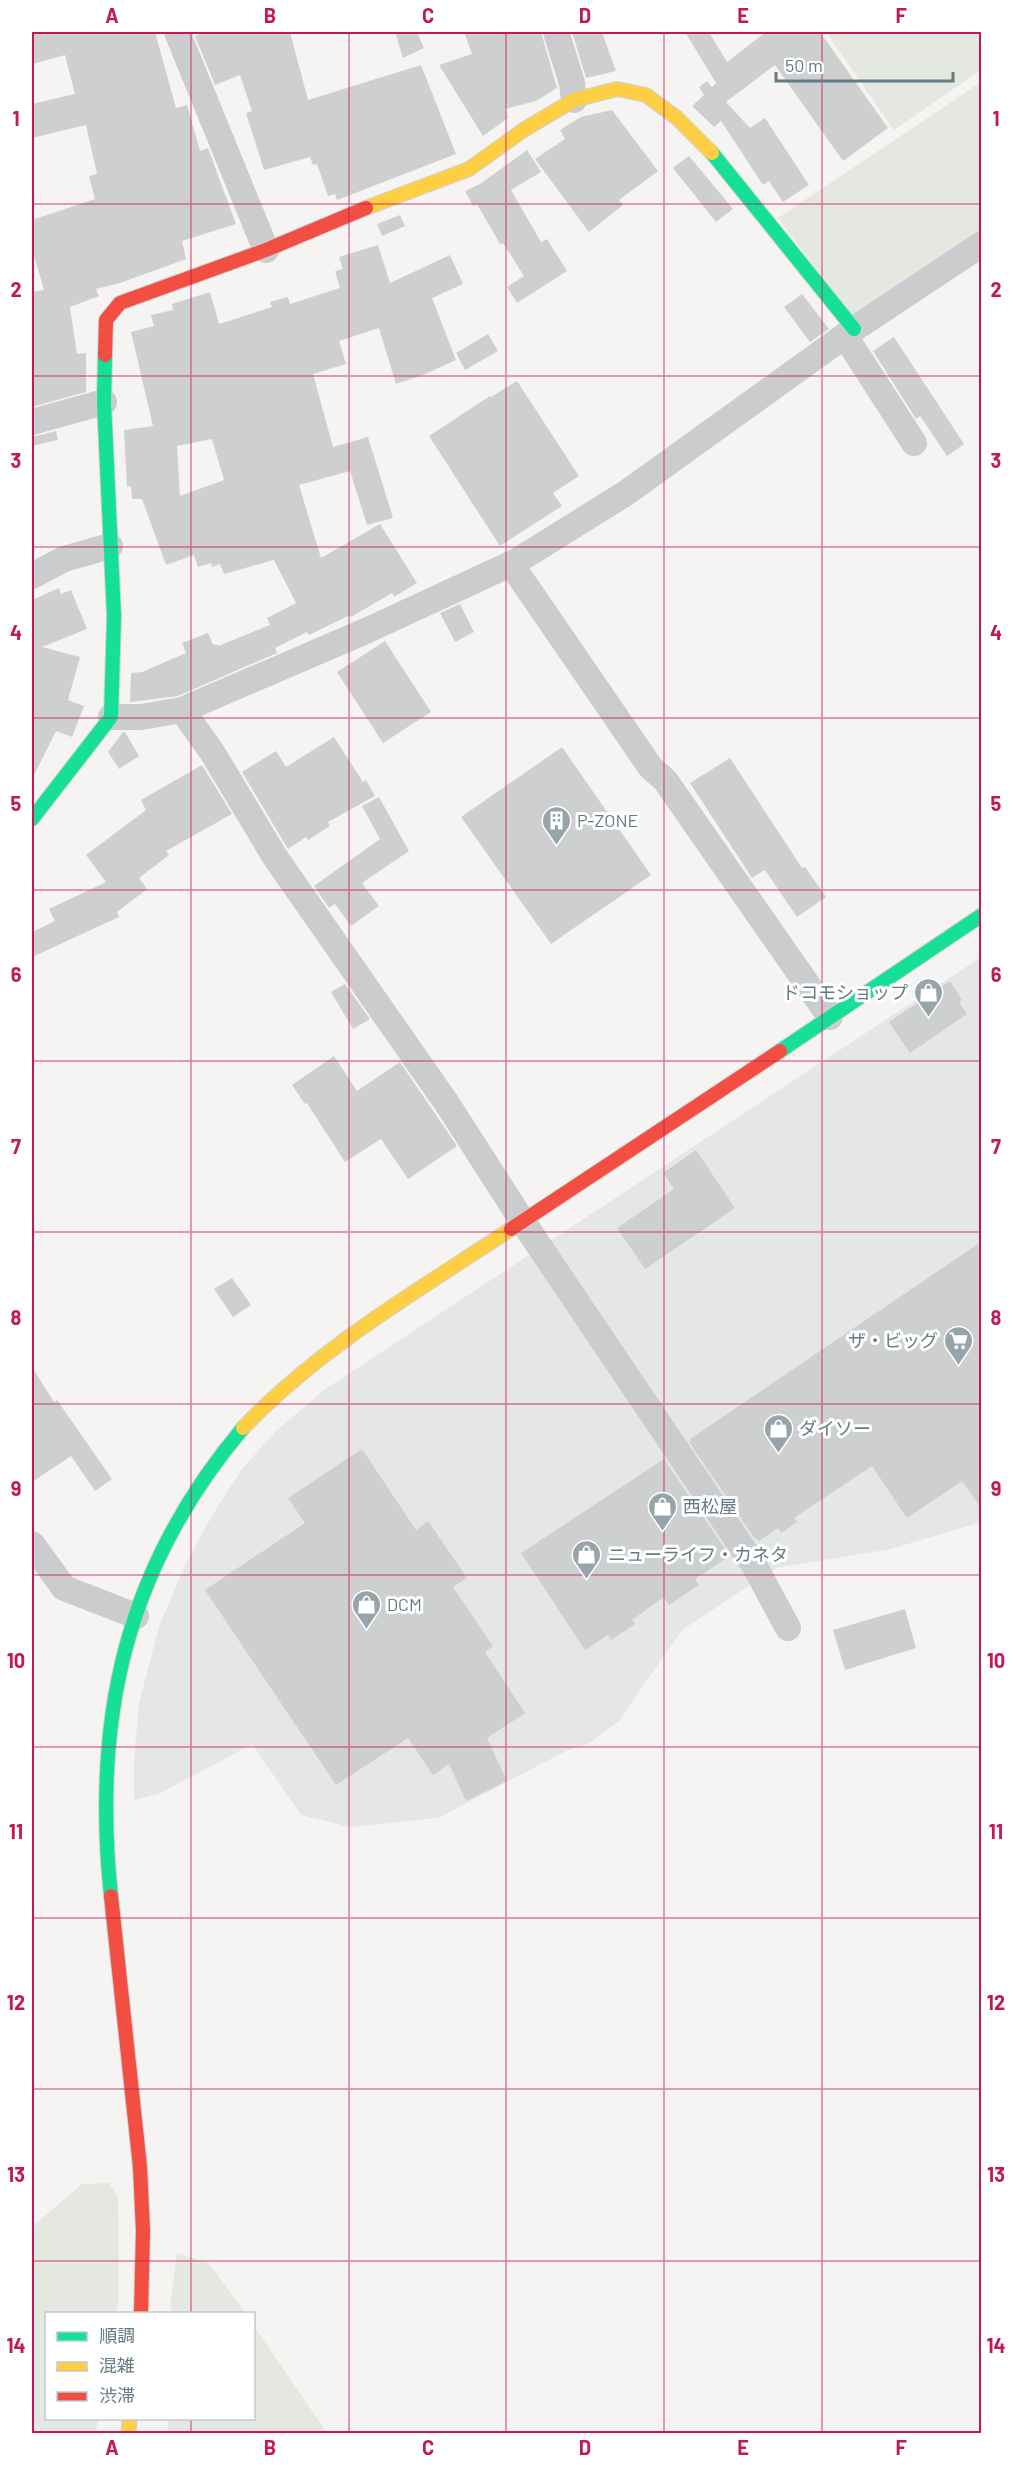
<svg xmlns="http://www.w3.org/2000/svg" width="1013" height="2465" viewBox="0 0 1013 2465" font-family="Barlow,'Noto Sans JP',sans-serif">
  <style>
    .built { fill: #e5e6e6 }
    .green { fill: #e5e7e1 }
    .building { fill: #ced0d0; fill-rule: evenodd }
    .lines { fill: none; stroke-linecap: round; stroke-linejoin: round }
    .fast-casing { stroke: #d0d2d2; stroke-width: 16 }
    .slow-casing { stroke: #d0d2d2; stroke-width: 16 }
    .jam-casing { stroke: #d0d2d2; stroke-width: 16 }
    .street { stroke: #cacccd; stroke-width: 26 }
    .fast { stroke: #16e098; stroke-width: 14 }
    .slow { stroke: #ffcf43; stroke-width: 14 }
    .jam { stroke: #f24e42; stroke-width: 14 }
    .grid { fill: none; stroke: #c2185b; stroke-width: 1.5; stroke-opacity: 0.55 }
    .labels { text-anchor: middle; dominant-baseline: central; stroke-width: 6; stroke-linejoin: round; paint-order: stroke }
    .poi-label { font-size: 18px; fill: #647a84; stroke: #fff; text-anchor: start }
    .neatline { fill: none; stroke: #c2185b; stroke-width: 2 }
    .grid-label { font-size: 20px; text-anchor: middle; font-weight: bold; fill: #c2185b }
  </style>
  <rect width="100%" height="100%" fill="#f5f4f3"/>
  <path class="built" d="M 981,957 L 981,1522 L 891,1549 L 776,1568 L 682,1630 L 619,1721 L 590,1743 L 566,1751 L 438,1818 L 350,1827 L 301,1815 L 252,1744 L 159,1794 L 134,1800 L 134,1758 L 139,1703 L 159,1627 L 184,1567 L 213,1514 L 242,1469 L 276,1431 L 324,1390 Z"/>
  <path class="green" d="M 826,32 L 981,32 L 981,70 L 894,130 Z
    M 981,82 L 981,235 L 855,321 L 778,218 Z
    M 109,2183 L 118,2197 L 119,2296 L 116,2313 L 46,2314 L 46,2418 L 99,2419 L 95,2433 L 32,2433 L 32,2227 L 82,2184 Z
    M 177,2253 L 209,2263 L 245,2313 L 171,2313 L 171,2298 Z
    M 254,2326 L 327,2433 L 167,2433 L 169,2419 L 254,2418 Z"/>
  <path class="building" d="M 32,32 L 155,32 L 176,108 L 187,105 L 200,151 L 208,148 L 236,224 L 182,241 L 186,259 L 120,283 L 96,289 L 99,296 L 70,307 L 77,354 L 86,353 L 86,392 L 32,407 L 32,358 L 34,358 L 32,337 L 32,292 L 44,290 L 32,249 L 32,220 L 95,199 L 89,176 L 97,174 L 86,125 L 32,138 L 32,104 L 75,94 L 65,55 L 32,64 Z
    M 206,32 L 290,32 L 308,100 L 421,65 L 456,154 L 337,200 L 335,194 L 328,196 L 317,164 L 313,165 L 310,157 L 264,170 L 246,113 L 252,111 L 240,75 L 215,85 L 195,36 Z
    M 395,32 L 417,32 L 424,48 L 403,58 Z
    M 464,32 L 541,32 L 557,88 L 536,101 L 505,109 L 508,118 L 483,136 L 439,65 L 472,54 Z
    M 572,32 L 602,32 L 616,71 L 586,78 Z
    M 685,32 L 709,32 L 727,62 L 766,32 L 820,32 L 888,128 L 843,161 L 775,65 L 726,102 L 750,128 L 765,118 L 809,185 L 783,202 L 769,181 L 763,185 L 721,121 L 714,127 L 692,106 L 704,95 L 699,87 L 707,81 L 712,87 L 716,83 Z
    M 612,110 L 658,171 L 619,200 L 623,205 L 589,232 L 535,159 L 565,139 L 560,130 L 581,117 Z
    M 527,150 L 541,172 L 511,190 L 541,242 L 547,239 L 567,271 L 517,303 L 507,287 L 524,276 L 503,243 L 500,244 L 477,204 L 473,206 L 465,191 L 480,184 Z
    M 689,156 L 733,209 L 716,222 L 673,168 Z
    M 400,215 L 405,226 L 382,236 L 377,224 Z
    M 378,245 L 390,283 L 450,255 L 463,284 L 432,298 L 456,360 L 423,375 L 396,384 L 379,328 L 339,341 L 346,364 L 313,374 L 333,447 L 368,437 L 393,518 L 367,525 L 350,471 L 299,485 L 321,558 L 380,524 L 417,583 L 394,597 L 392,593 L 351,617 L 350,615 L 309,635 L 307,632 L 275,648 L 277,653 L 178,696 L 130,702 L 131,673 L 142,672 L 186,653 L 182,643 L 208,633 L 213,645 L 217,644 L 218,646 L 270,625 L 267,618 L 296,603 L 274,560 L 224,574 L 220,564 L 212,567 L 211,563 L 198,567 L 194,555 L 166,565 L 142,499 L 132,499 L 131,486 L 127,487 L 124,430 L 153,426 L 131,332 L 154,326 L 151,315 L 173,310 L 172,304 L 210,292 L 219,324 L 272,307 L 270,302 L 288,297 L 290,304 L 340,288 L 335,271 L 343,269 L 339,257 ZM 212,439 L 224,480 L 180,496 L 177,446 Z
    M 802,294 L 829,329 L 810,342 L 784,307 Z
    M 488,334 L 498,351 L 465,370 L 456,353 Z
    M 894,337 L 964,444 L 947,456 L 920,416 L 916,419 L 873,351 Z
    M 517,381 L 579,476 L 553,493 L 562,506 L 500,546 L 429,436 L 490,396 L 491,397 Z
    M 56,431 L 58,440 L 32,446 L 32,437 Z
    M 59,588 L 61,594 L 71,590 L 87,629 L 42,647 L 80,657 L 68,700 L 84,706 L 72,737 L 56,731 L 32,779 L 32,600 Z
    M 460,604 L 474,632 L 455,642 L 440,613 Z
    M 385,641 L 431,712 L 383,743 L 337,672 Z
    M 123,732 L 125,732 L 139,756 L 119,769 L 108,752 Z
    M 334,737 L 363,782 L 366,780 L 375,796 L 328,822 L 330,826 L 308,840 L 306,837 L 288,849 L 242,772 L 276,751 L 286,767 Z
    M 562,747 L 651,875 L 551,944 L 461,817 Z
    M 730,758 L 802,868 L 805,867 L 826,897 L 797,917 L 765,870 L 752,878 L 690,783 Z
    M 202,765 L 232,814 L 166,851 L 169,855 L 139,878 L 147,889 L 117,912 L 119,917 L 32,957 L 32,932 L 55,921 L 49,909 L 106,882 L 86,855 L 146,810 L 141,800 Z
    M 379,797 L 409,851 L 362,883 L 379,906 L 351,926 L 335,904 L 329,908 L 314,886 L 380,839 L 362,806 Z
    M 950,981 L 962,1000 L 959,1002 L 967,1014 L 910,1053 L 889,1022 Z
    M 345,984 L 370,1019 L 353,1029 L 331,992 Z
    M 334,1056 L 357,1091 L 400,1062 L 457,1146 L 408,1179 L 381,1139 L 345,1162 L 307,1103 L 305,1104 L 292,1085 Z
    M 696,1150 L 735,1208 L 645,1269 L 617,1228 L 674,1189 L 663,1173 Z
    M 981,1242 L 981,1508 L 962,1481 L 907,1518 L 872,1466 L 794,1518 L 797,1522 L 781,1533 L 778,1528 L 759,1541 L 757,1538 L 755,1539 L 689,1442 L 692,1441 L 690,1439 Z
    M 232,1278 L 251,1305 L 233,1317 L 214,1289 Z
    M 32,1367 L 54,1402 L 57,1400 L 112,1479 L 95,1491 L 71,1456 L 32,1482 Z
    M 362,1449 L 416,1530 L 428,1521 L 467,1578 L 453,1587 L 493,1646 L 485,1652 L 525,1713 L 487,1738 L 507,1781 L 466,1801 L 449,1764 L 433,1775 L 408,1738 L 336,1785 L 205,1590 L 305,1523 L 288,1498 Z
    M 664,1459 L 730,1556 L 695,1579 L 699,1585 L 669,1605 L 664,1597 L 632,1620 L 635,1624 L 611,1640 L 608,1635 L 585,1650 L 521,1553 Z
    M 905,1609 L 916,1648 L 845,1670 L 833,1630 Z"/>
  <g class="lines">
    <defs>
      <path id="fast" d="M 712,153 L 854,329
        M 32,819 L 111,717 L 114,616 L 104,402 L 105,355
        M 780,1051 L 982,915
        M 111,1896 C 92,1717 126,1567 243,1428"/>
      <path id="slow" d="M 366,208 L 469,169 L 525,129 L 574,100 L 617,89 L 646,95 L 677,118 L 712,153
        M 243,1428 C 320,1347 419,1290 511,1229
        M 128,2434 L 130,2418"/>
      <path id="jam" d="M 105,355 L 106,320 L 120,303 L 266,250 L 366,208
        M 511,1229 L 780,1051
        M 111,1896 L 140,2167 L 143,2231 L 141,2314"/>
    </defs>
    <use href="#fast" class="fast-casing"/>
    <use href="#slow" class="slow-casing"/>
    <use href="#jam" class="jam-casing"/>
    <path class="street" d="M 177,32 L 266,250
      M 556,32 L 572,83 L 574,100
      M 845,336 L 914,443
      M 32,422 L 104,402
      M 511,564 L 651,768 L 665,780 L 830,1017
      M 32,576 L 64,559 L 110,546
      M 182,710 L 212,752 L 275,857 L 448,1105 L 523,1222 L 754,1565 L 788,1628
      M 111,717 L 141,717 L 182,710 L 368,630 L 517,561 L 626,493 L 854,329 L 982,244
      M 32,1544 L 64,1588 L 136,1616"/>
    <use href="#fast" class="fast"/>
    <use href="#slow" class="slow"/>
    <use href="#jam" class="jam"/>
  </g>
  <path class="grid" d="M 191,32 L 191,2314M 349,32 L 349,2434M 506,32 L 506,2434M 664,32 L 664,2434M 822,32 L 822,2434M 32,204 L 982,204M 32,376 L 982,376M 32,547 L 982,547M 32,718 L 982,718M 32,890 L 982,890M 32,1061 L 982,1061M 32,1232 L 982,1232M 32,1404 L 982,1404M 32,1575 L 982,1575M 32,1747 L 982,1747M 32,1918 L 982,1918M 32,2089 L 982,2089M 32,2261 L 982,2261M 191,2418 L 191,2434"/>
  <defs>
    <symbol id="building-pin" viewBox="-11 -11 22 30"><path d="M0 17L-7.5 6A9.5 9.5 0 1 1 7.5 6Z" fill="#97a5ab" stroke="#fff"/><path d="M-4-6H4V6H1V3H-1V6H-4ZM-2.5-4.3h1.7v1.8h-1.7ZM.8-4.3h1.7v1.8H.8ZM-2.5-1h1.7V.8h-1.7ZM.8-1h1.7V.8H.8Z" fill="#fff"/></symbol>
    <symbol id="shop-pin" viewBox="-11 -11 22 30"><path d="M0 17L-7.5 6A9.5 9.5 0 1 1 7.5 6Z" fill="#97a5ab" stroke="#fff"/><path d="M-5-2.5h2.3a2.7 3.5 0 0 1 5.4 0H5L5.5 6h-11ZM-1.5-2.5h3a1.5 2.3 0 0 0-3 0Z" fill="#fff"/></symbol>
    <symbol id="supermarket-pin" viewBox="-11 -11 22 30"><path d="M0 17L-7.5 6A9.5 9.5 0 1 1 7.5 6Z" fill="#97a5ab" stroke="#fff"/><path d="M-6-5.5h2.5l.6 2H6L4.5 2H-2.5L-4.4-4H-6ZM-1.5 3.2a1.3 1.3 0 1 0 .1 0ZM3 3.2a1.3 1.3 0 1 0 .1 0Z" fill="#fff"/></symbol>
  </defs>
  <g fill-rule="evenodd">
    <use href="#building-pin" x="540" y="804" width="33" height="45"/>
    <use href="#shop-pin" x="912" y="976" width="33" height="45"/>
    <use href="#supermarket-pin" x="942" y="1324" width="33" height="45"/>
    <use href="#shop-pin" x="762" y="1412" width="33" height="45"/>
    <use href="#shop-pin" x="646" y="1490" width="33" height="45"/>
    <use href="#shop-pin" x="570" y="1538" width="33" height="45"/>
    <use href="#shop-pin" x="350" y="1588" width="33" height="45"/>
  </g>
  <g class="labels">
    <g class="poi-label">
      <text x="577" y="820">P-ZONE</text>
      <text x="908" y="992" text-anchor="end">ドコモショップ</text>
      <text x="938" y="1340" text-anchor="end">ザ・ビッグ</text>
      <text x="799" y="1428">ダイソー</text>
      <text x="683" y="1506">西松屋</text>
      <text x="608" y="1554">ニューライフ・カネタ</text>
      <text x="387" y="1604">DCM</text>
    </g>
  </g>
  <rect width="1013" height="2465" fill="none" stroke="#ffffff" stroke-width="66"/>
  <rect x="45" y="2312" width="210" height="108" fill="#ffffff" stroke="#c1cace" stroke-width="1.5"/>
  <rect x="57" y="2332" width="30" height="9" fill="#16e098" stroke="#c1cace" stroke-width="1.5"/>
  <text x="99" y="2342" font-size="18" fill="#647a84">順調</text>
  <rect x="57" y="2362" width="30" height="9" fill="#ffcf43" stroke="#c1cace" stroke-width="1.5"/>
  <text x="99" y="2372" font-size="18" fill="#647a84">混雑</text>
  <rect x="57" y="2392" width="30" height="9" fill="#f24e42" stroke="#c1cace" stroke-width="1.5"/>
  <text x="99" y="2402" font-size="18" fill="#647a84">渋滞</text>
  <path d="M776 72v9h177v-9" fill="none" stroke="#647a84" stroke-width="3"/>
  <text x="785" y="72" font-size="18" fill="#647a84" stroke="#ffffff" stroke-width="4.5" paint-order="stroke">50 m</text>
  <rect x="33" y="33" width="947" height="2399" class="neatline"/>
  <g class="grid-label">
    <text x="112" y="23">A</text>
    <text x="270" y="23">B</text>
    <text x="428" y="23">C</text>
    <text x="585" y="23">D</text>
    <text x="743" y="23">E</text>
    <text x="901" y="23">F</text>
    <text x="16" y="126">1</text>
    <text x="996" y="126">1</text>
    <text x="16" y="297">2</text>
    <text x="996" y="297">2</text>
    <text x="16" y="468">3</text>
    <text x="996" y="468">3</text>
    <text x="16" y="640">4</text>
    <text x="996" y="640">4</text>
    <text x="16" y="811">5</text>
    <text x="996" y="811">5</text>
    <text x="16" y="982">6</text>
    <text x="996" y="982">6</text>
    <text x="16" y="1154">7</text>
    <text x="996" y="1154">7</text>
    <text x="16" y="1325">8</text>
    <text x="996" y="1325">8</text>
    <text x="16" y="1496">9</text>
    <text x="996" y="1496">9</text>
    <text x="16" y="1668">10</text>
    <text x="996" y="1668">10</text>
    <text x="16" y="1839">11</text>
    <text x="996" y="1839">11</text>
    <text x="16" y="2010">12</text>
    <text x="996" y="2010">12</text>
    <text x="16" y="2182">13</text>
    <text x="996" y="2182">13</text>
    <text x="16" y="2353">14</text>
    <text x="996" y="2353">14</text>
    <text x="112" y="2455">A</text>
    <text x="270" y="2455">B</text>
    <text x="428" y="2455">C</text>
    <text x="585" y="2455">D</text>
    <text x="743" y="2455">E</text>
    <text x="901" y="2455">F</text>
  </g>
</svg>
